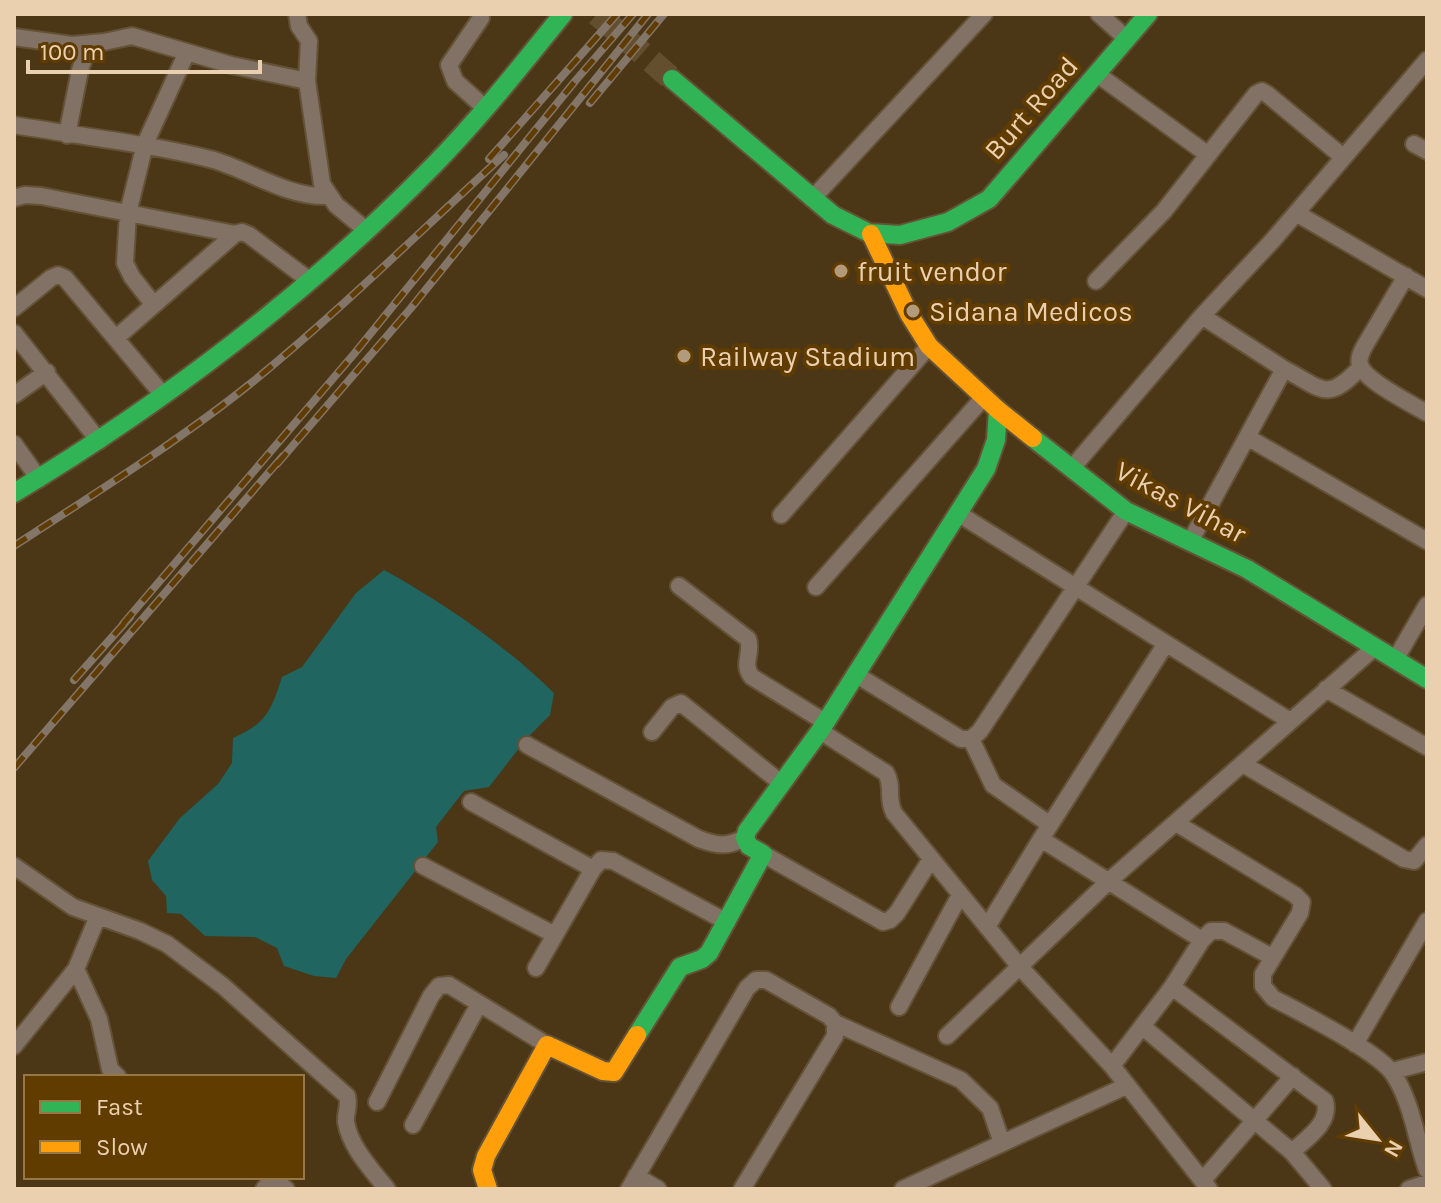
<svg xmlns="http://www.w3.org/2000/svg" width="1441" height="1203" viewBox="0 0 1441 1203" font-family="Karla,sans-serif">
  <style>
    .water { fill: #206560 }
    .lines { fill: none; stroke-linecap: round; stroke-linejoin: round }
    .secondary-tunnel { stroke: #634e2d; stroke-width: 24; stroke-dasharray: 24 12; stroke-linecap: butt }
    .street-casing { stroke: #645237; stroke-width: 20 }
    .fast-casing { stroke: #645237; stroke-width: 22 }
    .slow-casing { stroke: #645237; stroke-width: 22 }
    .street { stroke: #827266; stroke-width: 16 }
    .fast { stroke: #30b455; stroke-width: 18 }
    .slow { stroke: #ff9f0a; stroke-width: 18 }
    .rail-casing { stroke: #837568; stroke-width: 8 }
    .rail { stroke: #613c00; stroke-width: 5; stroke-dasharray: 15; stroke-linecap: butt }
    .poi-dot { fill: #b39a7a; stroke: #613c00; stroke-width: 3 }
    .labels { text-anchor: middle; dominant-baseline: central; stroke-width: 8; stroke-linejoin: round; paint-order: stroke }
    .street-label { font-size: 28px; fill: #ebd0b0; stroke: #613c00 }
    .poi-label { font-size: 28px; fill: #ebd0b0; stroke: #613c00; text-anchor: start }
  </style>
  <rect width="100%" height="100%" fill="#4b3716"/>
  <path class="water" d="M 384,570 C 444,603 505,645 554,693 L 550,715 L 527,738 L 489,787 L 464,791 L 436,827 L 438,842 L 346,959 L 336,978 L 314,976 L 284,966 L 277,948 L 255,937 L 205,936 L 181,914 L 167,913 L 166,896 L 152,880 L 148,861 L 180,818 L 218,784 L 232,763 L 233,738 C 266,724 271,711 282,677 L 302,667 L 356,593 Z"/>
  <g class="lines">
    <path class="secondary-tunnel" d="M 597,14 L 672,79"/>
    <defs>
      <path id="street" d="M 297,14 L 299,26 L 309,41 L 307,81 L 322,184 L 336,205 L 366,230
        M 1099,14 L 1127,39
        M 481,18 L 449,65 L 455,81 L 485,108
        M 14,37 L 72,45 L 104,42 L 132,36 L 231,65 L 307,81
        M 1097,74 L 1207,154
        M 14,125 C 79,136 145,143 210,159 C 248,169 287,198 328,196
        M 67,135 L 80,70 L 89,44
        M 1414,144 L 1427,151
        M 14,198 L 25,195 L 41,196 L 235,234
        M 812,199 L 984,14
        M 1296,213 L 1427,289
        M 1406,276 L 1364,347 C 1361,353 1358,359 1360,365 C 1365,381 1412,404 1427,413
        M 1096,281 L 1164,211 L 1256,94 L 1262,91 L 1267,94 L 1343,157
        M 154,305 L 132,277 L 125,263 L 128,213 L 145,144 L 187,52
        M 14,308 L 51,278 L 58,275 L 65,278 L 163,395
        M 1202,316 L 1284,369 L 1247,437
        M 14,333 L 99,441
        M 116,338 L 235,234 L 242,232 L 249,235 L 309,280
        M 1284,369 C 1323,389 1326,403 1360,368
        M 14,395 L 47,372
        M 14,444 L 39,479
        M 1072,468 L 1202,316 L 1273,240 L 1427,60
        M 959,514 L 1290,721
        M 781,515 L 929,346
        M 1191,540 L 1247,437 L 1427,541
        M 679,586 L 748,639 C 753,653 741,664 752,677 L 825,722
        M 816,587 L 984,397
        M 1165,645 L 1041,839 L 1202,940 L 1172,987
        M 1395,660 L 1427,605
        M 855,674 L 961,739 L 971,739 L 980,731 L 1126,511
        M 1326,689 L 1427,747
        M 820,731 L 886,773 C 894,787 886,797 894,813 L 1020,967 L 1112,1066 L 1209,1189
        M 652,732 L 672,707 L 681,703 L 781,783
        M 971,739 L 993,785 L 1049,824
        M 527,745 L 699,839 C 718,846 727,847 745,838
        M 1243,764 L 1404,859 L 1414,861 L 1427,845
        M 471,802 L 593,869
        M 1176,823 L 1295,895 L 1302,902 L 1300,913 L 1263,974 L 1263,986 L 1273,998 C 1299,1012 1380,1052 1394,1075 C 1412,1103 1416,1139 1427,1170
        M 763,854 L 883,922 L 890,920 L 897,913 L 931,859
        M 14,866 L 73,907 L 140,931 L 167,944 L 223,986 L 347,1096 C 350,1106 345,1113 346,1122 C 350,1147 372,1170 387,1189
        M 423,866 L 555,935
        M 987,927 L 1041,839
        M 1202,940 L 1211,931 L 1224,931 L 1272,957
        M 536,968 L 593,869 L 601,860 L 613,861 L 727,922
        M 76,969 L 99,1019 L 110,1069 L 118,1077
        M 899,1007 L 960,895
        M 835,1023 L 961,1080 L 990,1108 L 1002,1143
        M 947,1036 L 1109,881 L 1375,647
        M 1355,1044 L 1427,921
        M 14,1046 L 76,969 L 98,916
        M 1112,1066 L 1172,987 L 1325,1101 C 1331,1123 1307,1138 1292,1152 L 1143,1027
        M 1393,1071 L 1427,1062
        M 377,1102 L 431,996 L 439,986 L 449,985 L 547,1045
        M 413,1125 L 479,1004
        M 1292,1152 L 1323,1189
        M 636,1176 L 658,1189
        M 1203,1180 L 1293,1076
        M 264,1189 L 270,1182 L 278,1183 L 286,1189
        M 629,1189 L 747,988 L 756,980 L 766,980 L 829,1016 L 835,1023 L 835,1036 L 742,1189
        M 903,1189 L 1126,1086
        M 1409,1189 L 1427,1183"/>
      <path id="fast" d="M 672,79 L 833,215 L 869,233 L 900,235 L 948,222 L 989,199 L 1148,14
        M 1033,438 L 1126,511 L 1247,569 L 1427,679
        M 14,493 C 164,403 311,291 433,166 C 480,118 521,66 563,14
        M 637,1035 L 680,967 L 702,959 L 709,953 L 763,854 L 749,846 L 745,838 L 747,831 L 820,731 L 986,469 L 996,440 L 998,410"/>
      <path id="slow" d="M 871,234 L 909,314 L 929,346 L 998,410 L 1033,438
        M 488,1189 L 482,1170 L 486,1156 L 547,1045 L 603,1071 L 614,1072 L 637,1035"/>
    </defs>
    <use href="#street" class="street-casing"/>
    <use href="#fast" class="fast-casing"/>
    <use href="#slow" class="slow-casing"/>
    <use href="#street" class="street"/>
    <use href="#fast" class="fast"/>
    <use href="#slow" class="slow"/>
    <defs>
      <path id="rail" d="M 590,103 L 664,14
        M 489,159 L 617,14
        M 277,464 L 411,308 L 648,14
        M 14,546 C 94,494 176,443 250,384 C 339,312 419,232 504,155
        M 123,624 L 354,354 L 576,80 L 633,14
        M 74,680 L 130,617
        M 14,768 L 283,456"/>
    </defs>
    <use href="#rail" class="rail-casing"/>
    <use href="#rail" class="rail"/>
  </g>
  <g class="poi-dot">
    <circle cx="841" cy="271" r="8"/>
    <circle cx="913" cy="311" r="8"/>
    <circle cx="684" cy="356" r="8"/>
  </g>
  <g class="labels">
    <g class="street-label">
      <text transform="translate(1031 108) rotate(-49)">Burt Road</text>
      <text transform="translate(1181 502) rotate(28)">Vikas Vihar</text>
    </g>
    <g class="poi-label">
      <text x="857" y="271">fruit vendor</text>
      <text x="929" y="311">Sidana Medicos</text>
      <text x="700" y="356">Railway Stadium</text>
    </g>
  </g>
  <rect width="1441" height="1203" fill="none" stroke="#ebd0b0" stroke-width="32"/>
  <rect x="24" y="1075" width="280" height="104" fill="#613c00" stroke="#987746" stroke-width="2"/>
  <rect x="40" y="1101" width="40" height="12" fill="#30b455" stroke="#987746" stroke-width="2"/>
  <text x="96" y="1115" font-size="24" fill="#ebd0b0">Fast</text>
  <rect x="40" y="1141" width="40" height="12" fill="#ff9f0a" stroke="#987746" stroke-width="2"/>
  <text x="96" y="1155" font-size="24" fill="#ebd0b0">Slow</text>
  <g transform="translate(1377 1139) rotate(120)" stroke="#613c00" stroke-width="6" paint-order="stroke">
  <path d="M0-6L14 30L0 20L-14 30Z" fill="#ebd0b0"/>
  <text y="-12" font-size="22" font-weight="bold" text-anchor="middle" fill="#ebd0b0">N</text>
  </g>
  <path d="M28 60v12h232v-12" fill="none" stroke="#ebd0b0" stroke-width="4"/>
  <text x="40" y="60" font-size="24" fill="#ebd0b0" stroke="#613c00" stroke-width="6" paint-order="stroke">100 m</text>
</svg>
